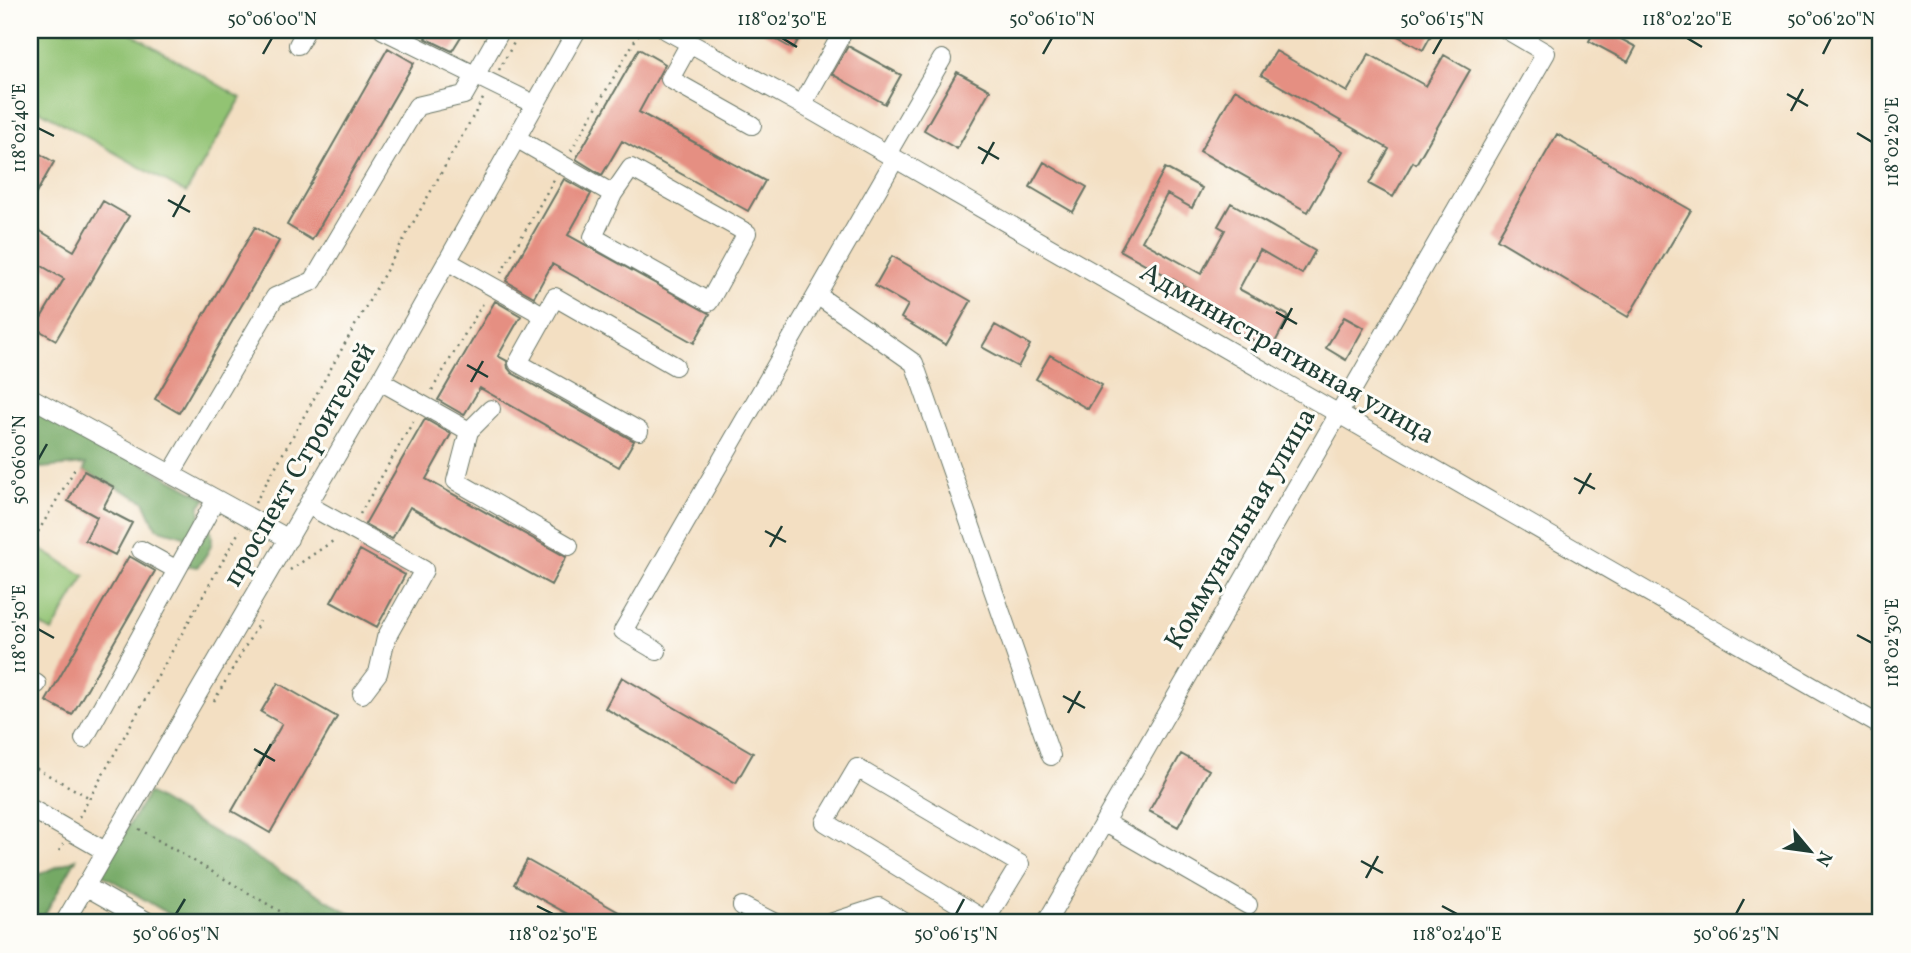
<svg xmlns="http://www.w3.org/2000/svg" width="1911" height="953" viewBox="0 0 1911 953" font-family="Vollkorn,serif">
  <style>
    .green { fill: #92c373; stroke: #588054; stroke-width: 2 }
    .forest { fill: #75a965; stroke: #4a734c; stroke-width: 2 }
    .building { fill: #e58f82 }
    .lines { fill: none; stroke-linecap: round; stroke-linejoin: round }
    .minor-casing { stroke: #697666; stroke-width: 20 }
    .path { stroke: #697666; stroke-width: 2.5; stroke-dasharray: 2 5; stroke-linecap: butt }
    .minor { stroke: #fff; stroke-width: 18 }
    .ticks { fill: none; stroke: #1f3d34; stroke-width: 2.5 }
    .labels { text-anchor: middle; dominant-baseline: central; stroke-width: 6; stroke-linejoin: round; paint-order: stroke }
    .street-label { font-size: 28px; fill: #1f3d34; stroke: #fdfcf7 }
    .neatline { fill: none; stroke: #1f3d34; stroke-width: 2.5 }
    .ticks-label { font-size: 18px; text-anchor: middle; fill: #1f3d34 }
  </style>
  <rect width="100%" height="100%" fill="#fdfcf7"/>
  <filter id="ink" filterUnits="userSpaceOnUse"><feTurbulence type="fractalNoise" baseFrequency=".0143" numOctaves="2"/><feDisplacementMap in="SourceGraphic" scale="14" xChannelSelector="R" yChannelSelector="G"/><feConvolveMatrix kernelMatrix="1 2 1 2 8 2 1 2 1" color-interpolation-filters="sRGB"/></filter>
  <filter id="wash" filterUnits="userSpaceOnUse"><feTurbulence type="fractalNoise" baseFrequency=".00686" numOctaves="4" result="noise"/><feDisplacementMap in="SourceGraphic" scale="28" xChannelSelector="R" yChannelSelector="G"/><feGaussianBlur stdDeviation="1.57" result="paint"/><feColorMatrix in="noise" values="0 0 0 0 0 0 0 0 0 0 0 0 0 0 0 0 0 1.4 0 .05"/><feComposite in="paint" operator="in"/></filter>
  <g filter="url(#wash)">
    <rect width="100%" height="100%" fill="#f3dfc2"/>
    <path class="green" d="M 30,30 L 125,30 L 241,98 L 186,193 L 30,105 Z
      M 30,543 L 85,576 L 52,632 L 30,619 Z"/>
    <path class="forest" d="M 30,402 L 207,499 L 200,505 L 200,518 C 221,533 211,551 197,567 L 185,565 L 188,551 L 184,536 L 156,528 L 144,501 L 84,471 L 86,464 L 30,469 Z
      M 148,793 L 366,923 L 184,923 L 100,873 Z
      M 76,859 L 40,923 L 30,923 L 30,878 Z"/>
    <g id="blocks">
      <path class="building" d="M 429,30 L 465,30 L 452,51 L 425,38 Z
        M 759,30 L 804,30 L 793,49 Z
        M 1387,30 L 1434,30 L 1423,50 Z
        M 1595,30 L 1604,30 L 1636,47 L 1628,62 L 1589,41 Z
        M 848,46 L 901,75 L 885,104 L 832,74 Z
        M 388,48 L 414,63 L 312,240 L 287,225 Z
        M 639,49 L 665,64 L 639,112 L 765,181 L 748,211 L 622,141 L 602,175 L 576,159 Z
        M 1276,51 L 1347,92 L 1369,54 L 1426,86 L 1444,55 L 1470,70 L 1416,164 L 1413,162 L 1393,197 L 1369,184 L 1389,149 L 1261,75 Z
        M 957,72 L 990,90 L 957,149 L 924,130 Z
        M 1235,89 L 1343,151 L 1308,212 L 1200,151 Z
        M 1557,134 L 1691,210 L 1628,317 L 1497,239 Z
        M 30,148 L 54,162 L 30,204 Z
        M 1044,162 L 1087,187 L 1073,212 L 1030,187 Z
        M 1165,168 L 1202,188 L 1192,208 L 1167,194 L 1142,241 L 1201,274 L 1225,230 L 1218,226 L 1231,203 L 1315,251 L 1302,274 L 1260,250 L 1239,289 L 1289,316 L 1271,350 L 1185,303 L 1192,290 L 1120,250 Z
        M 564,179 L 591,194 L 568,235 L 710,314 L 694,343 L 552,264 L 534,297 L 506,281 Z
        M 103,201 L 129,216 L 56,340 L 35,328 L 64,279 L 30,259 L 30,225 L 74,251 Z
        M 255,227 L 279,241 L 179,413 L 155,399 Z
        M 892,256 L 971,301 L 946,345 L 901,318 L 908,305 L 875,286 Z
        M 495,301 L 521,316 L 498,356 L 507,361 L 508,368 L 512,373 L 634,441 L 619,467 L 480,388 L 464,415 L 438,400 Z
        M 1344,317 L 1364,328 L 1346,360 L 1326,348 Z
        M 995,325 L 1030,345 L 1018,367 L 982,347 Z
        M 1050,355 L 1102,385 L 1088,409 L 1036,379 Z
        M 425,419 L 451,434 L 426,479 L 566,557 L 551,585 L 410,507 L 392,539 L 365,524 Z
        M 84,471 L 114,487 L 103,508 L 132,523 L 115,555 L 85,540 L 97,517 L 68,501 Z
        M 360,550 L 405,575 L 377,627 L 331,602 Z
        M 129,556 L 155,571 L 72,715 L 46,701 Z
        M 622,677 L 753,753 L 736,783 L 605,708 Z
        M 278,683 L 337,717 L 270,833 L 232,811 L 282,724 L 261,712 Z
        M 1181,754 L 1209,770 L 1178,827 L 1149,811 Z
        M 527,860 L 638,923 L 584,923 L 514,884 Z"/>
    </g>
  </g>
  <g filter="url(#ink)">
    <use href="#blocks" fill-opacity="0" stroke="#697666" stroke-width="2"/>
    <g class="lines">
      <defs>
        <path id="minor" d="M 383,30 L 534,104
          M 666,30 L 802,105 L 1881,726
          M 690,43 L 670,79 L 752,125
          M 298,45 L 306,30
          M 802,105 L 844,30
          M 516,138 L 613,194
          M 887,154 L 942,59
          M 631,168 L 747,233 L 709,302 L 593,237 L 613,194 Z
          M 447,261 L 543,315
          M 817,295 L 914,363 L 1051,756
          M 380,381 L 469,431
          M 30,397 L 289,539
          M 491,409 L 469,431 L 456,481 L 569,546
          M 639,431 L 518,363 L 555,297 L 675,366
          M 171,474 L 275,297 L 313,281 L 417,106 L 464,95 L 501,30
          M 308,505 L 424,570 L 386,638 L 378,673 L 362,694
          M 141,550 L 177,570
          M 657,651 L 623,631 L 895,159
          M 30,680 L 37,684
          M 84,739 L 216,499
          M 30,808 L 105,851
          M 1104,822 L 1248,905
          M 85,886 L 150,923
          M 742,906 L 775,923
          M 64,923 L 380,381 L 577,30
          M 830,923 L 879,907 L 906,923
          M 984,923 L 1020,864 L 857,768 L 825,822 L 985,920
          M 1046,923 L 1546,53 L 1507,30"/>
      </defs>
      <use href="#minor" class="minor-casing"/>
      <path class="path" d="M 499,70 L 521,30
        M 571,151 L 641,30
        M 501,273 L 555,178
        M 432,390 L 485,300
        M 255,503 L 484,97
        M 360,514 L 414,420
        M 31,544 L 76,467
        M 290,570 L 336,539
        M 214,701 L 260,621
        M 30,765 L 90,798
        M 79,817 L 240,530
        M 139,829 L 300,923
        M 59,851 L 63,844"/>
      <use href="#minor" class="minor"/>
    </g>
  </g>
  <path class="ticks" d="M 782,38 L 797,47M 1687,38 L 1702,47M 263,54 L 272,38M 1043,54 L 1052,38M 1433,54 L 1442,38M 1823,54 L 1831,38M 1787,94 L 1808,106M 1791,111 L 1803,89M 38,128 L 54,136M 1857,133 L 1872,142M 978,147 L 999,159M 982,164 L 994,142M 168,200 L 190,212M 173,217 L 185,195M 1276,312 L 1297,324M 1281,329 L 1292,308M 467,365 L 488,377M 471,382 L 483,361M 38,460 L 47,444M 1574,478 L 1595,489M 1579,494 L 1591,473M 765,531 L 786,542M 770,547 L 782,526M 38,629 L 54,638M 1857,635 L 1872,643M 1063,696 L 1085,708M 1068,713 L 1080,691M 254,749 L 275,761M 259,766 L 271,744M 1361,861 L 1383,873M 1366,878 L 1378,856M 537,906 L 553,914M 1442,906 L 1457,914M 176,914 L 185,899M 956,914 L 964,899M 1736,914 L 1744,899"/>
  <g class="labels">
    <g class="street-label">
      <text transform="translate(1287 354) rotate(30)">Административная улица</text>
      <text transform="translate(300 465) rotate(-60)">проспект Строителей</text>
      <text transform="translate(1241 529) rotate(-60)">Коммунальная улица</text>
    </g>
  </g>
  <rect width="1911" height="953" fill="none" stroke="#fdfcf7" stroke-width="77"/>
  <g transform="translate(1810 851) rotate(119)" stroke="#fdfcf7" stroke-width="5" paint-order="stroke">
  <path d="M0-5L12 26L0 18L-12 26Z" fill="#1f3d34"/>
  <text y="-10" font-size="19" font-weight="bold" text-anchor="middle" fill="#1f3d34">N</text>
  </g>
  <rect x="38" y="38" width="1834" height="876" class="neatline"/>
  <g class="ticks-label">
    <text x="272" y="25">50°06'00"N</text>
    <text x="782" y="25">118°02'30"E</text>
    <text x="1052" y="25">50°06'10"N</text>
    <text x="1442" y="25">50°06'15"N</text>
    <text x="1687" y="25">118°02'20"E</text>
    <text x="1831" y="25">50°06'20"N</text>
    <text transform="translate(19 128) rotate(-90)" y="6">118°02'40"E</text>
    <text transform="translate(1892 142) rotate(-90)" y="6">118°02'20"E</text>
    <text transform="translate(19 460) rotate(-90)" y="6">50°06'00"N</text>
    <text transform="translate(19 629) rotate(-90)" y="6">118°02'50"E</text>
    <text transform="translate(1892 643) rotate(-90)" y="6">118°02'30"E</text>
    <text x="176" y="940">50°06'05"N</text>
    <text x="553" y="940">118°02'50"E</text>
    <text x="956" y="940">50°06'15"N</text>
    <text x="1457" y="940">118°02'40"E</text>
    <text x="1736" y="940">50°06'25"N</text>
  </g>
</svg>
